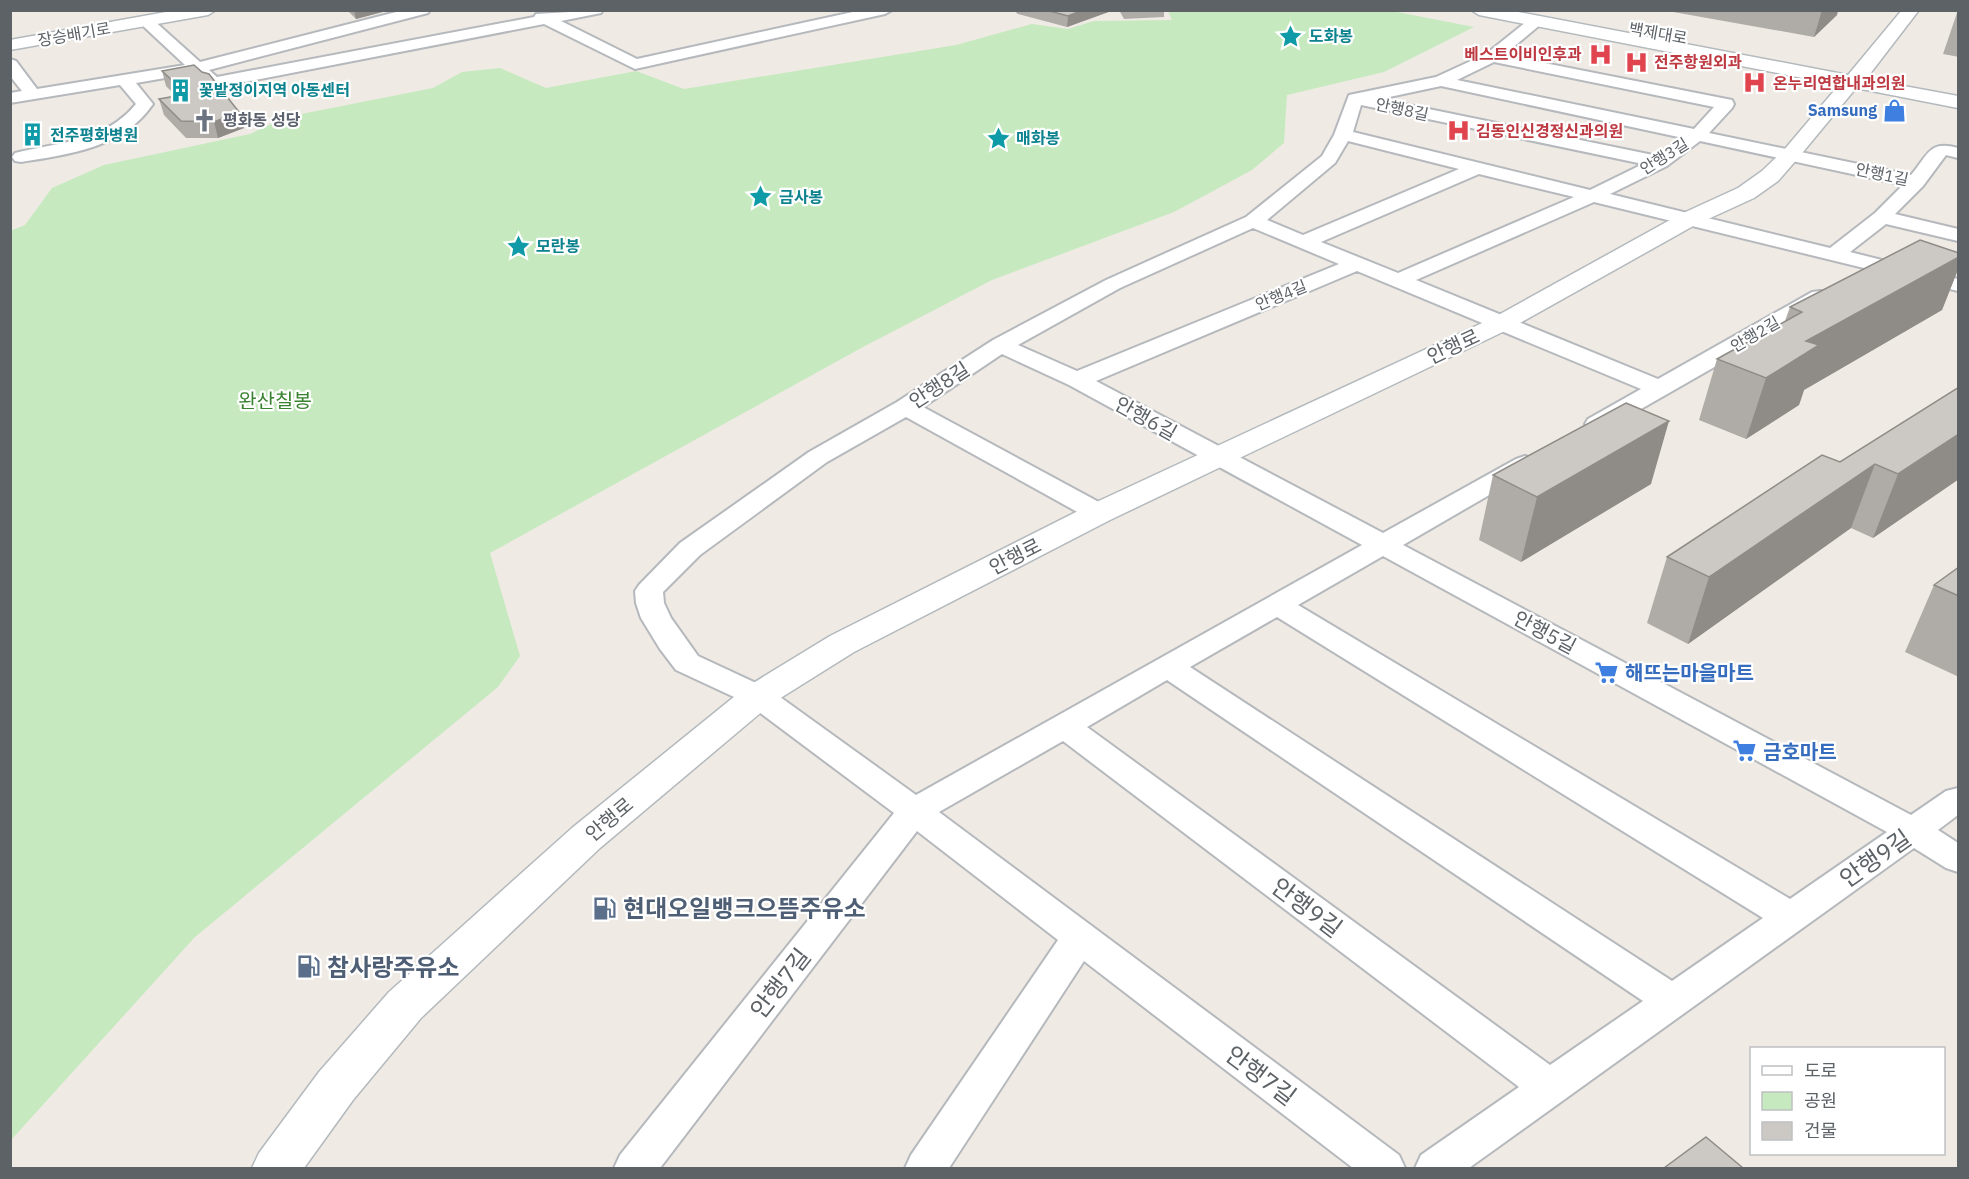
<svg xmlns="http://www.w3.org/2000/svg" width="1969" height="1179" viewBox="0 0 1969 1179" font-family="'IBM Plex Sans','Noto Sans KR',sans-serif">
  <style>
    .green { fill: #c6e9bf }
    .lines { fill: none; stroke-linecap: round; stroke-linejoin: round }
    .street-casing { stroke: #b5b8bc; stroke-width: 4 }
    .secondary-casing { stroke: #b3b9bd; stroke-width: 3 }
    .street { fill: #fff; fill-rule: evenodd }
    .secondary { fill: #fff; fill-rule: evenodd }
    .wall { fill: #afaca8 }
    .shaded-wall { fill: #8f8c88 }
    .building { fill: #ccc8c3; stroke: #8f8c88; stroke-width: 1.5 }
    .labels { text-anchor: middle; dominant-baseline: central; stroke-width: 4.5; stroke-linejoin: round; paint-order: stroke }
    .far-street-label { font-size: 16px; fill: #5c6266; stroke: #fff }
    .far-culture-label { font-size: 16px; font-weight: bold; fill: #0d838f; stroke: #fff; text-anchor: start }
    .far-health-label { font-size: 16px; font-weight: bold; fill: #be3a42; stroke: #fff; text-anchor: start }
    .far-shop-label { font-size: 16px; font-weight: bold; fill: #366cbe; stroke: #fff; text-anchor: end }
    .far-worship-label { font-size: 16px; font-weight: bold; fill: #5b616d; stroke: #fff; text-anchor: start }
    .street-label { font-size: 20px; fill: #5c6266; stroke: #fff }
    .park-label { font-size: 20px; fill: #39822f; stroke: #fff }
    .shop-label { font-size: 20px; font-weight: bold; fill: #366cbe; stroke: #fff; text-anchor: start }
    .near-street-label { font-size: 24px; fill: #5c6266; stroke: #fff }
    .near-service-label { font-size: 24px; font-weight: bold; fill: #4e5e75; stroke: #fff; text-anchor: start }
  </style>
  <rect width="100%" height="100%" fill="#efebe4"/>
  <path class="green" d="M 1168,11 L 1392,11 L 1474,27 L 1384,72 L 1287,95 L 1284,143 L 1252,170 L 1174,212 L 992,280 L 863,347 L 490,553 L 520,656 L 498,687 L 195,937 L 11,1140 L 10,231 L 25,225 L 52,188 L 104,165 L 250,134 L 286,117 L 433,88 L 462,72 L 500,68 L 546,88 L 636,71 L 684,89 L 956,45 L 1032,24 L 1068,29 L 1094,21 L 1172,20 Z"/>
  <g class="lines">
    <defs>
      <path id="street" d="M 404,10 L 430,10 L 428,13 L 209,70 L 217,77 L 534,17 L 536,14 L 603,10 L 601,13 L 561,21 L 637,59 L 862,10 L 892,10 L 885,14 L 635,69 L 544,24 L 214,88 L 208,86 L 194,73 L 136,83 L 153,104 C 123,148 70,154 21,162 L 15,161 L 12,157 L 15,153 C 59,142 105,142 136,104 L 120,85 L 10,103 L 10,93 L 22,91 L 10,76 L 10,59 L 16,61 L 37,89 L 185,65 L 141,24 L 139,21 L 141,18 L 151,18 L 200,62 Z
        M 1536,17 L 1541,18 L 1543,21 L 1541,24 L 1504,55 L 1732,100 L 1734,104 L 1732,108 L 1709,133 L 1911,175 C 1929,154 1929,140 1958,148 L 1958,158 L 1946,155 L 1923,186 L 1895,214 L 1958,229 L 1958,241 L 1886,224 L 1850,252 L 1958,279 L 1958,291 L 1594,202 L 1416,280 L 1658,379 L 1812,292 L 1820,291 L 1828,292 L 1831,297 L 1828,302 L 1606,429 L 1597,431 L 1588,429 L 1585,424 L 1588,419 L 1641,389 L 1357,271 L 1096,381 L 1383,533 L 1516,459 L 1525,456 L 1534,459 L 1538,464 L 1534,469 L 1403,545 L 1911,815 L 1946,791 L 1958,788 L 1958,815 L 1938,830 L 1958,843 L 1958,872 L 1946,868 L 1914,848 L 1469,1168 L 1415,1168 L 1421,1155 L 1519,1087 L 1063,741 L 939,812 L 1399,1155 L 1405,1168 L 1353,1168 L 1084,961 L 949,1168 L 905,1168 L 911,1155 L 1058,940 L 917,831 L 660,1168 L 614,1168 L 620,1155 L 894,813 L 747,703 L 676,670 L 660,649 L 641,618 L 636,603 L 635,591 L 639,585 L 680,543 L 809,452 L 897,402 L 993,340 L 1106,280 L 1246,217 L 1322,156 L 1334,135 L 1349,95 L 1436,77 L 1486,54 L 1531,18 ZM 1494,62 L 1714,107 L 1694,129 L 1457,80 ZM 1441,86 L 1683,138 L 1658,156 L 1380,99 ZM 1361,105 L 1366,106 L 1643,164 L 1590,190 L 1353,132 ZM 1348,141 L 1459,169 L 1303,235 L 1267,220 L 1335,163 ZM 1700,141 L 1903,185 L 1875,213 L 1830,248 L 1610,194 L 1667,166 ZM 1479,174 L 1574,197 L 1398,273 L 1321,242 ZM 1253,228 L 1339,264 L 1077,371 L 1018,345 L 1120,288 ZM 1002,354 L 1069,385 L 1362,545 L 916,795 L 769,689 L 698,656 L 671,618 L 664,603 L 663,592 L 700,555 L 827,462 L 906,417 L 1090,519 L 1099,521 L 1108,519 L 1112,513 L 1108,507 L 923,407 ZM 1383,556 L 1887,832 L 1790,899 L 1298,605 ZM 1277,617 L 1763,918 L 1672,981 L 1190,667 ZM 1167,680 L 1643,1001 L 1550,1065 L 1087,727 Z"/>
      <path id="secondary" d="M 177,10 L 216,10 L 208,15 L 10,50 L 10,40 Z
        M 1471,10 L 1508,10 L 1848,75 L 1902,10 L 1919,10 L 1866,79 L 1958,96 L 1958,108 L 1856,88 L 1798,158 L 1778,181 L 1754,198 L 1695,225 L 1511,328 L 1110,520 L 854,652 L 771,704 L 600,848 L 421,1018 L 353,1100 L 304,1168 L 252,1168 L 259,1153 L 319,1072 L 389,992 L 572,828 L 745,688 L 830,636 L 1088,506 L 1493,318 L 1679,215 L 1738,188 L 1762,171 L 1784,150 L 1839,85 L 1479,15 Z"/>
    </defs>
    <use href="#street" class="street-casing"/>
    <use href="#secondary" class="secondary-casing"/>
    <use href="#street" class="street"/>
    <use href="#secondary" class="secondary"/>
  </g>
  <path class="wall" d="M 347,10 L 390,10 L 356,19 Z
    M 1013,10 L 1114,10 L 1067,27 L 1018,14 Z
    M 1119,10 L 1164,10 L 1164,17 L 1124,19 Z
    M 1662,10 L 1838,10 L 1837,15 L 1814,37 Z
    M 1958,10 L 1959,10 L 1959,57 L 1943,54 Z
    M 162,71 L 244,128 L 218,138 L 186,138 L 164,115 L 159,99 L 176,96 L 166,86 Z
    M 1959,253 L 1959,267 L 1942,310 L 1804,390 L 1799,405 L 1746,439 L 1699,420 L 1717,359 L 1785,321 L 1790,307 Z
    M 1959,387 L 1959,479 L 1873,538 L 1851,528 L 1688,644 L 1647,623 L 1667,557 L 1840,462 Z
    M 1493,475 L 1651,484 L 1521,562 L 1479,540 Z
    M 1959,567 L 1959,677 L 1905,652 L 1934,585 Z"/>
  <path class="shaded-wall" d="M 354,10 L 390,10 L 356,19 Z
    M 1083,10 L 1114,10 L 1067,27 L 1068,16 Z
    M 1822,10 L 1838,10 L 1837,15 L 1814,37 Z
    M 239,112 L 244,128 L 218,138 L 214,122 Z
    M 1959,257 L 1959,267 L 1942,310 L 1804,390 L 1799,405 L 1746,439 L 1766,378 L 1806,341 Z
    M 1669,421 L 1651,484 L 1521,562 L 1537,497 Z
    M 1959,434 L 1959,479 L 1873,538 L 1898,474 Z
    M 1875,464 L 1851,528 L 1688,644 L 1709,577 Z"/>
  <path class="building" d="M 1046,10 L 1083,10 L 1068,16 Z
    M 194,65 L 202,72 L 209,74 L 239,112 L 214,122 L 181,121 L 159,99 L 187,94 L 162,71 Z
    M 1920,240 L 1959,253 L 1959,257 L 1806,341 L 1819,345 L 1766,378 L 1717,359 L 1802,312 L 1790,307 Z
    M 1959,387 L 1959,434 L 1898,474 L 1875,464 L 1709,577 L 1667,557 L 1822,455 L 1840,462 Z
    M 1626,403 L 1669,421 L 1537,497 L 1493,475 Z
    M 1959,567 L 1959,596 L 1934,585 Z
    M 1706,1137 L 1743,1168 L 1664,1168 Z"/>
  <defs>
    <symbol id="sight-bare" viewBox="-9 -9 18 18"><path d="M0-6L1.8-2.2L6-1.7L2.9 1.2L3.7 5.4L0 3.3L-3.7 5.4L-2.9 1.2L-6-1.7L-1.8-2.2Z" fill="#0f9aa8" stroke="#fff" stroke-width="2.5" paint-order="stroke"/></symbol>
    <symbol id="hospital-bare" viewBox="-9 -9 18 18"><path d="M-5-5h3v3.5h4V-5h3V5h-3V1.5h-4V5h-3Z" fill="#e0444e" stroke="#fff" stroke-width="2.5" paint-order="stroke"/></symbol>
    <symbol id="building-bare" viewBox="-9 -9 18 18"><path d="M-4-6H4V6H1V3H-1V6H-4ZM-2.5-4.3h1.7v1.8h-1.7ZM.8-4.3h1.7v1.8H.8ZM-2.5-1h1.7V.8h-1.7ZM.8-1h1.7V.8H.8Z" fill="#0f9aa8" stroke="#fff" stroke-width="2.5" paint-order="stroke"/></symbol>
    <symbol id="shop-bare" viewBox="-9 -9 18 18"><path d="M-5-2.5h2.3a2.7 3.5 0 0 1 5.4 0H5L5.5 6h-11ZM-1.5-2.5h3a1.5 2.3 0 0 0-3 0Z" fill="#3f7fe0" stroke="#fff" stroke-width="2.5" paint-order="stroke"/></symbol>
    <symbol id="church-bare" viewBox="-9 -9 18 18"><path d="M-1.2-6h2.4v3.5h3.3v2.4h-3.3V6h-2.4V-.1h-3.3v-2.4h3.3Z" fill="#6b7280" stroke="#fff" stroke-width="2.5" paint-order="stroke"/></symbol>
    <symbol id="supermarket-bare" viewBox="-9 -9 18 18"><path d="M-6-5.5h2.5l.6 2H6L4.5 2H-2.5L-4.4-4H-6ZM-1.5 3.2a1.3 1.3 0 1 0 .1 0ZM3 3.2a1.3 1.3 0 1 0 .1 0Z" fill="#3f7fe0" stroke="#fff" stroke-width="2.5" paint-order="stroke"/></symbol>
    <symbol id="fuel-bare" viewBox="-9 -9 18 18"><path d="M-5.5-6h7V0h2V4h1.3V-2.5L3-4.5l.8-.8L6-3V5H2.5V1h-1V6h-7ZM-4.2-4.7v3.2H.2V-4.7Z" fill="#5c6f8a" stroke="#fff" stroke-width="2.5" paint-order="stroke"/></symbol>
  </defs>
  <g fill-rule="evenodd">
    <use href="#sight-bare" x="1274" y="20" width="33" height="33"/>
    <use href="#hospital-bare" x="1584" y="38" width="33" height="33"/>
    <use href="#hospital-bare" x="1620" y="46" width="33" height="33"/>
    <use href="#hospital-bare" x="1738" y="66" width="33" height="33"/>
    <use href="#building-bare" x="164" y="74" width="33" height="33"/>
    <use href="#shop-bare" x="1878" y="94" width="33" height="33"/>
    <use href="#church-bare" x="188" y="104" width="33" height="33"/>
    <use href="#hospital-bare" x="1442" y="114" width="33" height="33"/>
    <use href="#building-bare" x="16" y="118" width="33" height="33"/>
    <use href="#sight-bare" x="982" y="122" width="33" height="33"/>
    <use href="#sight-bare" x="744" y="180" width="33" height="33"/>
    <use href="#sight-bare" x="502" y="230" width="33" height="33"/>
    <use href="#supermarket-bare" x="1590" y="656" width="33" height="33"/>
    <use href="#supermarket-bare" x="1728" y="734" width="33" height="33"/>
    <use href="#fuel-bare" x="588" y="892" width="33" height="33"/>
    <use href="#fuel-bare" x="292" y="950" width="33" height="33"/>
  </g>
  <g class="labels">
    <g class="far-street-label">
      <text transform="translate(1658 33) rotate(10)">백제대로</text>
      <text transform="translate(74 34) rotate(-10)">장승배기로</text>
      <text transform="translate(1402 109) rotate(12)">안행8길</text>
      <text transform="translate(1664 156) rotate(-32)">안행3길</text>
      <text transform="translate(1882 174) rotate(12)">안행1길</text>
      <text transform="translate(1281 295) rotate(-22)">안행4길</text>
      <text transform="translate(1755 334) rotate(-30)">안행2길</text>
    </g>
    <g class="far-culture-label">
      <text x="1309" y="36">도화봉</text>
      <text x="199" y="90">꽃밭정이지역 아동센터</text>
      <text x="50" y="135">전주평화병원</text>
      <text x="1016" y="138">매화봉</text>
      <text x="779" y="197">금사봉</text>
      <text x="536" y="246">모란봉</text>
    </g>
    <g class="far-health-label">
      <text x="1582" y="54" text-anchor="end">베스트이비인후과</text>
      <text x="1654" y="62">전주항원외과</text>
      <text x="1773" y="83">온누리연합내과의원</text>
      <text x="1476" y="131">김동인신경정신과의원</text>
    </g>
    <g class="far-shop-label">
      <text x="1877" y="110">Samsung</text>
    </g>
    <g class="far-worship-label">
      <text x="223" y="120">평화동 성당</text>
    </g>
    <g class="street-label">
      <text transform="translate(1453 346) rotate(-25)">안행로</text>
      <text transform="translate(939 385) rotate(-33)">안행8길</text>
      <text transform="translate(1146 418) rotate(29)">안행6길</text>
      <text transform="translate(1015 556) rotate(-27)">안행로</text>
      <text transform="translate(1545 632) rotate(28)">안행5길</text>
      <text transform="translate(609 819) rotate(-40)">안행로</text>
    </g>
    <g class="park-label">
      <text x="275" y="400">완산칠봉</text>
    </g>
    <g class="shop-label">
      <text x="1625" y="672">해뜨는마을마트</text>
      <text x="1763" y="751">금호마트</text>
    </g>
    <g class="near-street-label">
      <text transform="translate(1875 858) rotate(-35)">안행9길</text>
      <text transform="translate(1307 907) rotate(37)">안행9길</text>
      <text transform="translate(780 983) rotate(-52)">안행7길</text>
      <text transform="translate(1261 1075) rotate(37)">안행7길</text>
    </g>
    <g class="near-service-label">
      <text x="623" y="908">현대오일뱅크으뜸주유소</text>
      <text x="327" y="967">참사랑주유소</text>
    </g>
  </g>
  <rect width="1969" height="1179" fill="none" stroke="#5c6266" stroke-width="24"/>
  <rect x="1750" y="1047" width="195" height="108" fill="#ffffff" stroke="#bec0c2" stroke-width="1.5"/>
  <rect x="1762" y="1066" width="30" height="9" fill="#ffffff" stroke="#bec0c2" stroke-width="1.5"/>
  <text x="1804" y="1077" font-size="18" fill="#5c6266">도로</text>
  <rect x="1762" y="1092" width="30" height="18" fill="#c6e9bf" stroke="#bec0c2" stroke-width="1.5"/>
  <text x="1804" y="1107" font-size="18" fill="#5c6266">공원</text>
  <rect x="1762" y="1122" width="30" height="18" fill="#ccc8c3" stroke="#bec0c2" stroke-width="1.5"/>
  <text x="1804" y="1137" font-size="18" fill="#5c6266">건물</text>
</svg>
